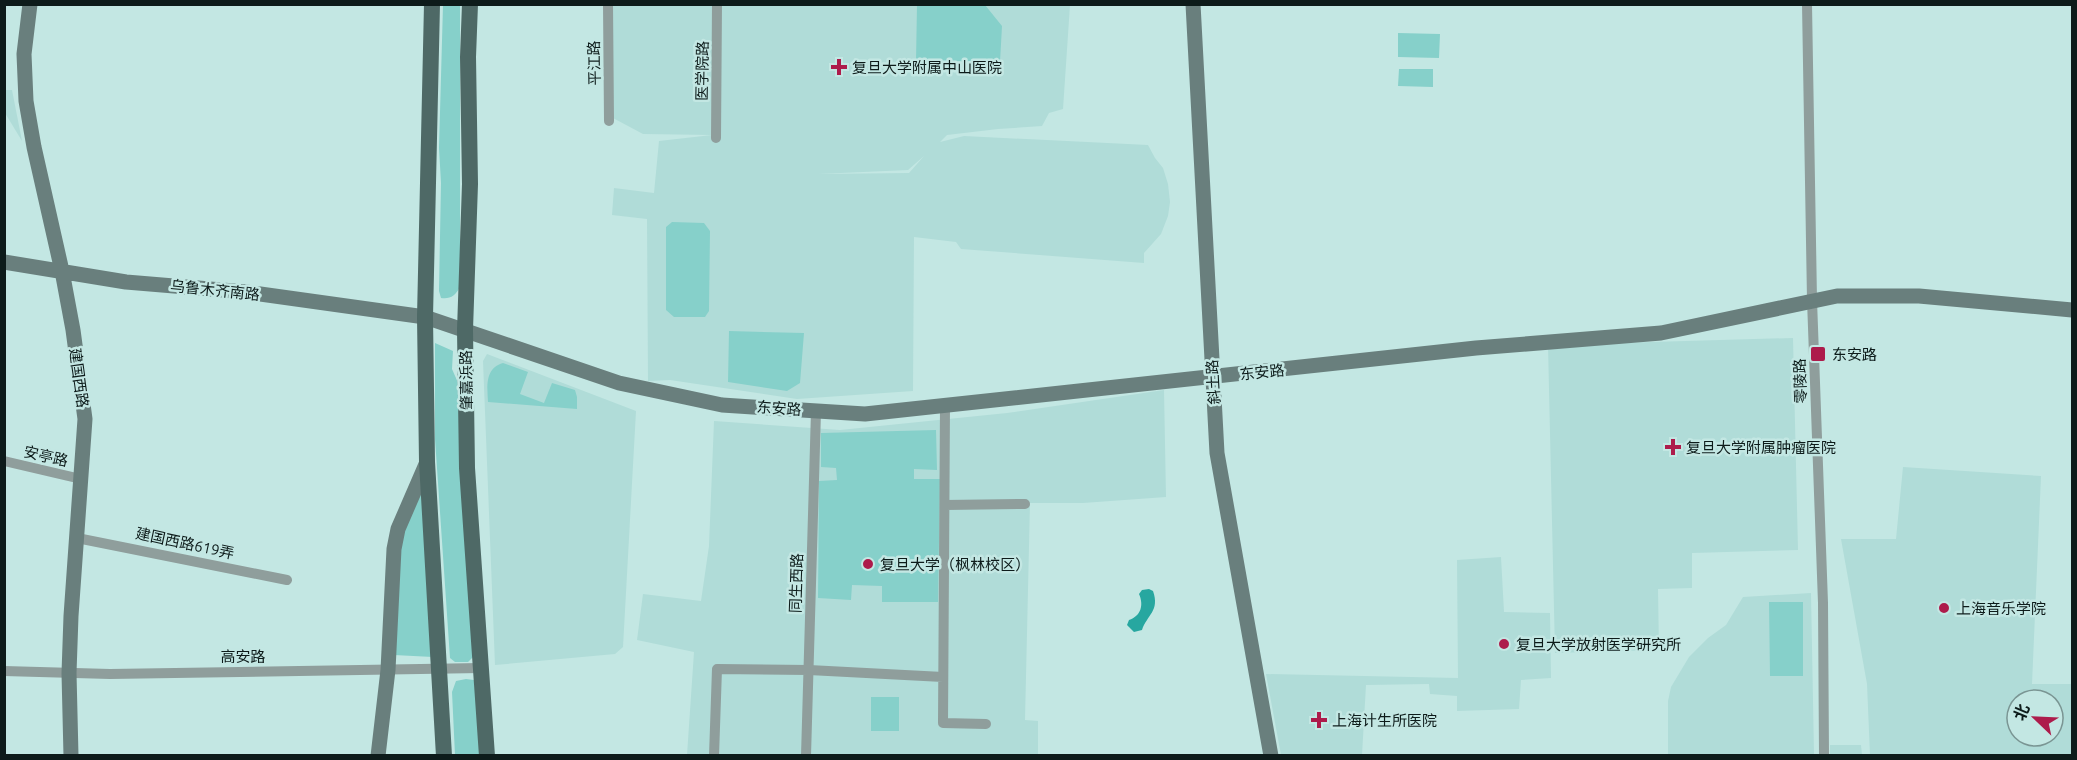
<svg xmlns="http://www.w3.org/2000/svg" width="2077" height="760" viewBox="0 0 2077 760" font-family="Ubuntu,'Noto Sans SC',sans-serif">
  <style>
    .built { fill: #b0dcd8; fill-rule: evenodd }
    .green { fill: #86d0ca }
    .water { fill: #27a7a0 }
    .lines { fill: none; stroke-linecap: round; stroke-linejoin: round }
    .street { stroke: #8f9e9c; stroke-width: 10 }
    .secondary { stroke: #697f7d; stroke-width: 15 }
    .primary { stroke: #4e6966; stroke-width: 16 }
    .poi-dot { fill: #ad1b4b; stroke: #c3e7e3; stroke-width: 2 }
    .labels { text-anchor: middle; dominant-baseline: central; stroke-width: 5; stroke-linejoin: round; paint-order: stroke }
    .street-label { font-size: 15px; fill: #0d1b1a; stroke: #c3e7e3 }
    .poi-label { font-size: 15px; fill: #0d1b1a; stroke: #c3e7e3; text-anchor: start }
  </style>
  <rect width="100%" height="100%" fill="#c3e7e3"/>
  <path class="built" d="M 611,5 L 1070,5 L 1063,109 L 1049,113 L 1042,126 L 998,129 L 947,135 L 940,142 L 964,136 L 1148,145 L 1155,158 L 1163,168 L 1168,184 L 1170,202 L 1168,216 L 1161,234 L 1144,253 L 1144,263 L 961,249 L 956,242 L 914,237 L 913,391 L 797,399 L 670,380 L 648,381 L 647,219 L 612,215 L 614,188 L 654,193 L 659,141 L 712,135 L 643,134 L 613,118 ZM 924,156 L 909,173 L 818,174 L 908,170 Z
    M 5,90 L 12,90 L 22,141 L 5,113 Z
    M 1793,338 L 1798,550 L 1692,553 L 1692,588 L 1658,589 L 1659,650 L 1555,653 L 1548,345 Z
    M 487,354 L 636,411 L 623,647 L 615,654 L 495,665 L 483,361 Z
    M 1164,390 L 1166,497 L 1083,503 L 1030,503 L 1025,720 L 1038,721 L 1038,755 L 687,755 L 694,652 L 637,640 L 643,594 L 701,601 L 709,546 L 714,421 L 840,430 L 1007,413 Z
    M 1903,467 L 2041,476 L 2032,684 L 2072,684 L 2072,755 L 1870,755 L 1867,684 L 1841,539 L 1896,539 ZM 2017,700 L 2053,700 L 2053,736 L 2017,736 Z
    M 1501,557 L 1504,612 L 1550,613 L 1551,678 L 1521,680 L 1519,709 L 1457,711 L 1457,696 L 1430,694 L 1429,684 L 1366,685 L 1362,755 L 1281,755 L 1266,674 L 1458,678 L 1457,560 Z
    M 1811,593 L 1814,755 L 1668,756 L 1668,701 L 1671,687 L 1689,657 L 1708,638 L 1726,625 L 1743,597 Z
    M 1830,745 L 1861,745 L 1862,755 L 1830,755 Z"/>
  <path class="green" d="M 443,5 L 460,5 L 460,287 C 455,296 451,299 441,298 L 439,291 L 441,183 L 439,148 Z
    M 917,5 L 985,5 L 1002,26 L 1000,62 L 916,61 Z
    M 1398,33 L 1440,34 L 1439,58 L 1398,57 Z
    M 1399,69 L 1433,69 L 1433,87 L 1398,86 Z
    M 672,222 L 704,223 L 710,231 L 709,311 L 705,317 L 674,317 L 666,310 L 666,227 Z
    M 729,331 L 804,333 L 800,383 L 787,391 L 728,382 Z
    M 435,343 L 453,351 L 452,369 L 459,385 L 475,655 L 468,662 L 455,662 L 450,658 L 435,439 Z
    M 503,363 L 528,372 L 520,394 L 544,403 L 552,383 L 575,390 L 577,397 L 577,409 L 488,402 C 487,386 485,368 503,363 Z
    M 936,430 L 937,470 L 914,469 L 914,479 L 940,479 L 938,602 L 882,602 L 882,586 L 852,585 L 851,600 L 818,598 L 819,481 L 837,480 L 836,468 L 821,467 L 821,433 Z
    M 424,481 L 433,657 L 394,655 L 400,543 Z
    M 1769,602 L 1803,602 L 1803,676 L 1770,676 Z
    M 466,679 L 474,680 L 482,755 L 455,755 L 452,692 L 456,681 Z
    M 871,697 L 899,697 L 899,731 L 871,731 Z"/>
  <path class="water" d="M 1149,589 L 1153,591 C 1160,611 1147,615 1142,630 L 1134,632 L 1127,625 L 1129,620 C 1141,616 1144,605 1139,594 L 1142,590 Z"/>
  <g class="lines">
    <path class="street" d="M 608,4 L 609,121
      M 1807,4 L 1812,300 L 1823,603 L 1824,756
      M 716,138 L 717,4
      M 945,406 L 943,723 L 986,724
      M 4,461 L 81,479
      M 945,505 L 1025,504
      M 77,538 L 287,580
      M 4,671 L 110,674 L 481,668
      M 714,756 L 717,669 L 809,670 L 943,677
      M 806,756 L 816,411"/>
    <path class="secondary" d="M 30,4 L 24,54 L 26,101 L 34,147 L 62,271 L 73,330 L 85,419 L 71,616 L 69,673 L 71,756
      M 1193,4 L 1217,453 L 1271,756
      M 4,262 L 126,282 L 246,292 L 425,317 L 619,383 L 722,405 L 865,414 L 1476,348 L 1661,333 L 1837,296 L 1919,296 L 2072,310
      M 378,756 L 388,670 L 394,549 L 398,529 L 427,462"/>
    <path class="primary" d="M 432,4 L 425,317 L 427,462 L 444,756
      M 470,4 L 468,57 L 470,184 L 465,330 L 467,468 L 487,756"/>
  </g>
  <g class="poi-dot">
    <path d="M836 58h6v6h6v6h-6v6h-6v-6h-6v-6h6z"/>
    <rect x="1810" y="346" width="16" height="16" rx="3"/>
    <path d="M1670 438h6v6h6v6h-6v6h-6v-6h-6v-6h6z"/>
    <circle cx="868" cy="564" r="6"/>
    <circle cx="1944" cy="608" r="6"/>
    <circle cx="1504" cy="644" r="6"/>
    <path d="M1316 711h6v6h6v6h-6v6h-6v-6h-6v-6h6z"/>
  </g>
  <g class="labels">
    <g class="street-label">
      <text transform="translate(594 63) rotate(-91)">平江路</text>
      <text transform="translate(702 71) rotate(-89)">医学院路</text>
      <text transform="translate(215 290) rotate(6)">乌鲁木齐南路</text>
      <text transform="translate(1262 372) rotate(-6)">东安路</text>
      <text transform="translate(79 378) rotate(82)">建国西路</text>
      <text transform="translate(466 380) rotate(-91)">肇嘉浜路</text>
      <text transform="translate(1800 381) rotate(-92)">零陵路</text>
      <text transform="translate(1213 382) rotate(-93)">斜土路</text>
      <text transform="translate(779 408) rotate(4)">东安路</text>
      <text transform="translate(46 456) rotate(13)">安亭路</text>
      <text transform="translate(185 543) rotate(12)">建国西路619弄</text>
      <text transform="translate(796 583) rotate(-88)">同生西路</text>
      <text x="243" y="656">高安路</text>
    </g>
    <g class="poi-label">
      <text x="852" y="67">复旦大学附属中山医院</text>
      <text x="1832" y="354">东安路</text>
      <text x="1686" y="447">复旦大学附属肿瘤医院</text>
      <text x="880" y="564">复旦大学（枫林校区）</text>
      <text x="1956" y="608">上海音乐学院</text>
      <text x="1516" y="644">复旦大学放射医学研究所</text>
      <text x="1332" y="720">上海计生所医院</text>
    </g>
  </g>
  <rect width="2077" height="760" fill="none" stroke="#0d1b1a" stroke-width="12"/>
  <g transform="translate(2035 718) rotate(293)"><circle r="28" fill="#c3e7e3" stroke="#7a9593" stroke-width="1.5"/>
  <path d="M0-4.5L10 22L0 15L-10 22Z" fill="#ad1b4b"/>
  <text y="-9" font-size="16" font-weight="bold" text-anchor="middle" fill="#0d1b1a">北</text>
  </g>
</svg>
